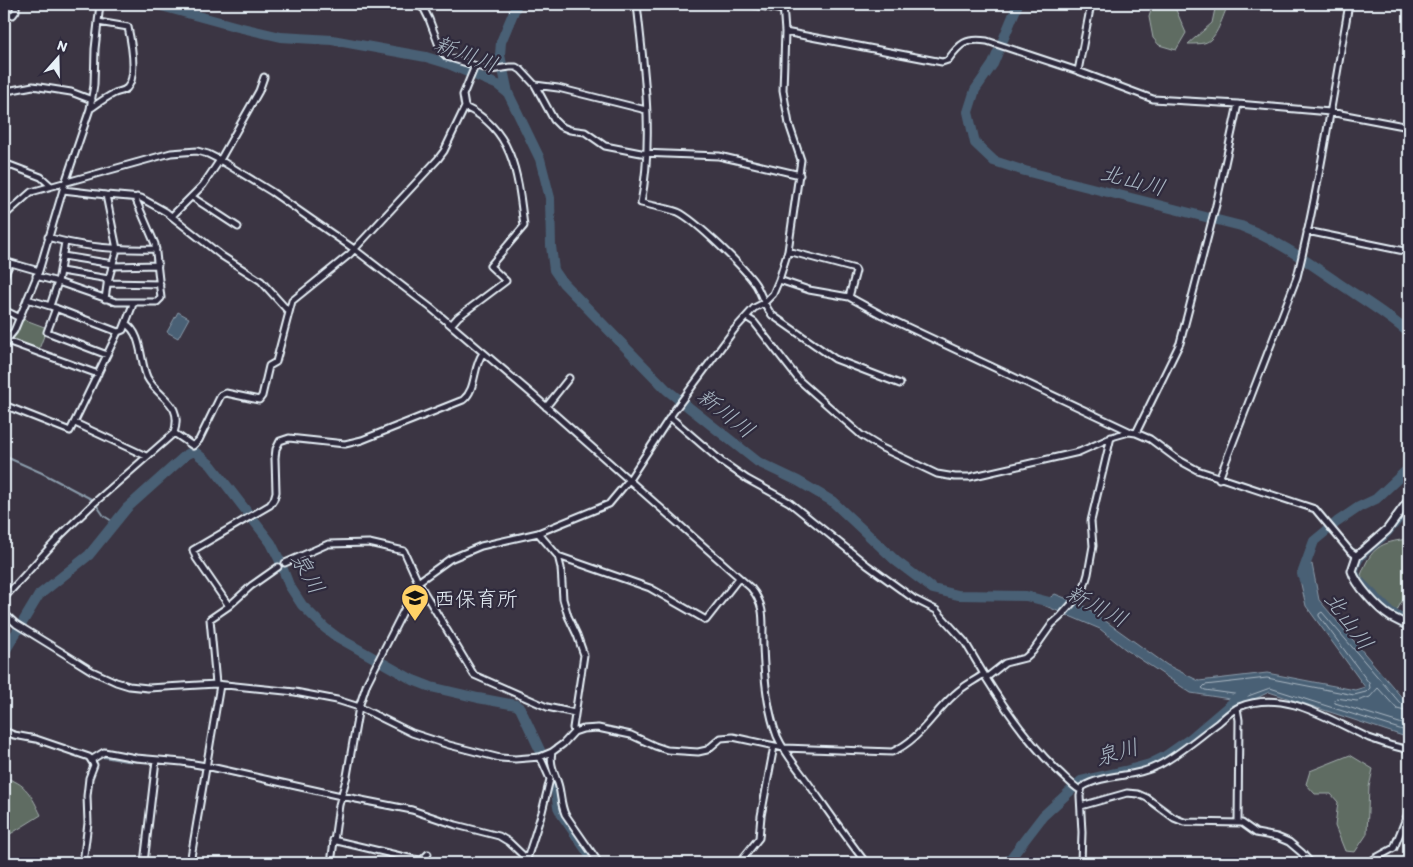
<svg xmlns="http://www.w3.org/2000/svg" width="1413" height="867" viewBox="0 0 1413 867" font-family="Itim,'Klee One',sans-serif">
  <style>
    .green { fill: #5e6c62; stroke: #a3aead }
    .water { fill: #4a6074; stroke: #899aa9 }
    .lines { fill: none; stroke-linecap: round; stroke-linejoin: round }
    .shore { stroke: #a9b7c3; stroke-width: 1 }
    .stream { stroke: #899aa9; stroke-width: 2 }
    .canal { stroke: #4a6074; stroke-width: 6 }
    .river { stroke: #4a6074; stroke-width: 10 }
    .minor-casing { stroke: #e8f1f8; stroke-width: 9 }
    .secondary-casing { stroke: #e8f1f8; stroke-width: 11 }
    .minor { stroke: #2f2a3d; stroke-width: 5 }
    .secondary { stroke: #2f2a3d; stroke-width: 7 }
    .labels { text-anchor: middle; dominant-baseline: central; stroke-width: 4.5; stroke-linejoin: round; paint-order: stroke }
    .poi-label { font-size: 21px; fill: #e8f1f8; stroke: #2f2a3d; text-anchor: start }
    .water-label { font-size: 22px; font-style: italic; fill: #a9b7c3; stroke: #2f2a3d }
  </style>
  <rect width="100%" height="100%" fill="#3b3543"/>
  <filter id="ink" filterUnits="userSpaceOnUse"><feTurbulence type="fractalNoise" baseFrequency=".02" numOctaves="2"/><feDisplacementMap in="SourceGraphic" scale="10" xChannelSelector="R" yChannelSelector="G"/><feConvolveMatrix kernelMatrix="1 2 1 2 8 2 1 2 1" color-interpolation-filters="sRGB"/></filter>
  <g filter="url(#ink)">
    <path class="green" d="M 1153,4 L 1170,4 L 1176,10 L 1186,33 L 1176,50 L 1159,45 L 1153,38 L 1149,17 Z
      M 1216,4 L 1229,4 C 1222,15 1218,40 1204,43 C 1199,44 1193,44 1188,44 L 1212,23 Z
      M 23,319 L 47,328 L 39,349 L 13,340 Z
      M 1409,539 L 1409,596 L 1402,601 L 1394,616 C 1379,605 1368,593 1361,575 C 1371,548 1380,542 1409,539 Z
      M 1350,755 L 1373,769 L 1369,787 L 1367,834 L 1355,852 L 1345,851 L 1335,826 L 1338,802 L 1331,794 L 1315,794 L 1306,784 L 1310,771 Z
      M 4,778 C 26,782 32,797 41,815 L 12,833 L 4,836 Z"/>
    <path class="water" d="M 178,312 L 189,318 L 178,338 L 167,332 Z
      M 1312,564 L 1319,600 L 1404,700 L 1409,701 L 1409,738 L 1269,692 L 1249,702 L 1191,693 L 1125,649 L 1100,629 L 1041,604 L 1055,594 L 1083,605 L 1167,665 L 1199,681 L 1267,673 L 1355,690 L 1365,687 L 1306,606 L 1298,571 Z"/>
    <g class="lines">
      <path class="shore" d="M 1409,706 L 1400,703 L 1322,612 L 1319,614 L 1319,616 L 1369,683 L 1370,688 L 1366,692 L 1354,695 L 1267,678 L 1205,685 L 1202,688 L 1205,690 L 1248,696 L 1270,688 L 1409,732
        M 1409,712 L 1397,709 L 1378,688 L 1370,697 L 1357,701 L 1336,698 L 1334,700 L 1335,703 L 1409,726"/>
      <path class="stream" d="M 4,456 L 42,473 L 93,500 L 104,516 L 115,523
        M 98,758 L 104,757 L 126,761 L 168,763
        M 190,766 L 373,806 L 403,811 L 432,819
        M 498,839 L 508,845 L 525,862"/>
      <path class="canal" d="M 1409,507 C 1403,516 1396,525 1389,533 C 1378,546 1358,553 1356,572 L 1359,578 L 1391,610 L 1409,621"/>
      <path class="river" d="M 154,4 L 238,27 L 281,37 L 332,40 L 426,57 L 446,63 L 498,85 L 508,93 L 540,159 L 550,198 L 551,246 L 554,270 L 563,283 L 667,390 L 758,462 L 798,481 L 832,501 L 896,561 L 933,589 L 958,595 L 1026,596 L 1057,604
        M 1018,4 L 993,64 L 975,90 L 968,112 L 975,143 L 994,161 L 1025,171 L 1241,226 C 1277,240 1305,260 1337,282 C 1362,299 1387,314 1409,333
        M 508,93 L 500,55 L 501,42 L 517,4
        M 1304,580 L 1302,574 L 1314,541 L 1337,522 L 1359,507 L 1376,499 L 1409,468
        M 4,653 L 39,595 L 89,555 L 127,508 L 186,455 L 194,451 L 211,465 L 271,543 L 279,559 L 289,585 L 302,605 L 325,628 L 337,637 L 413,680 L 431,687 L 478,698 L 516,705 L 520,708 L 555,782 L 558,807 L 562,815 L 595,863
        M 1007,863 L 1043,816 L 1081,781 L 1125,771 L 1150,764 L 1164,757 L 1191,738 L 1245,692"/>
      <defs>
        <path id="minor" d="M 416,4 L 424,9 L 429,19 L 441,51 L 447,57 L 490,70 L 510,67 L 516,67 L 521,70 L 535,85 L 554,120 L 560,126 L 570,130 L 585,132 L 605,146 L 641,153 L 719,156 L 800,175
          M 637,4 C 644,70 654,137 641,203 C 653,206 666,208 678,212 C 695,220 745,268 756,285 C 762,295 764,306 772,315 L 835,359 L 900,384
          M 750,4 L 783,10
          M 4,14 L 13,15 L 16,11 L 16,4
          M 785,32 L 942,62 L 948,60 C 960,43 966,38 987,41 L 1078,71 L 1153,99 L 1238,104 L 1330,112 L 1409,127
          M 1078,71 L 1091,4
          M 535,85 L 558,88 L 646,110
          M 4,89 L 12,90 L 33,86 L 71,92 L 92,100
          M 90,109 C 97,104 105,98 113,94 C 118,91 123,92 127,88 C 138,76 131,41 128,27 L 98,22
          M 4,163 L 41,177 L 51,186
          M 63,190 L 106,195 L 141,198 L 166,212 L 222,256 L 261,281 L 289,312
          M 192,197 L 238,227
          M 4,216 L 31,192 L 171,153 L 197,151 L 208,154 L 220,160 L 272,192 L 354,249 L 431,308 L 533,395 L 751,588 C 767,607 762,624 763,646 C 764,674 767,710 777,736 C 784,752 796,766 806,780 C 826,808 845,836 866,863
          M 172,216 L 203,185 L 220,160 L 259,91 L 264,77
          M 1307,231 L 1409,252
          M 48,237 C 83,248 119,250 156,249
          M 788,251 L 855,269 L 856,271 L 849,297
          M 63,256 L 113,264
          M 4,261 L 39,271
          M 113,266 L 158,265
          M 61,271 L 109,279
          M 36,276 L 58,282 L 116,302 L 157,302 L 161,298 L 155,244 L 136,200 L 137,197
          M 4,277 L 10,263
          M 779,280 L 809,290 L 849,297 L 882,315 L 1131,432
          M 107,283 L 160,284
          M 27,299 L 50,306 L 118,332 L 123,330 L 132,307 L 133,302
          M 105,299 L 107,285 L 117,249 L 106,195
          M 50,306 L 58,282 L 65,242
          M 56,308 L 47,332 L 107,355
          M 4,310 L 20,318
          M 746,317 L 754,322 L 799,380 L 861,435 L 882,448 L 937,474 L 955,477 L 970,477 L 1079,452 L 1115,436 L 1129,432 L 1136,433 L 1150,439 L 1177,459 L 1197,470 L 1315,509 L 1350,551 L 1357,556
          M 451,325 L 458,317 L 506,281 L 490,266 L 524,226 C 518,178 515,130 465,107
          M 4,340 L 98,374
          M 4,343 L 14,331 L 39,271 L 65,183 L 90,109 L 94,85 L 95,49 L 100,4
          M 4,405 L 70,431 L 118,332
          M 546,407 L 569,378
          M 670,417 L 721,461 L 747,479 L 789,502 L 867,565 L 914,599 L 936,610 L 965,642 L 985,676
          M 75,423 L 146,456
          M 174,433 L 193,446 L 199,440 L 221,395 L 226,393 L 259,400 L 262,396 L 269,366 L 276,362 L 292,301 L 350,254 L 438,159 L 444,151 L 465,107 L 463,95 L 475,66
          M 1136,433 L 1180,343 L 1216,205 L 1238,104
          M 1219,479 L 1297,277 C 1319,187 1333,95 1349,4
          M 538,533 L 558,556 L 561,568 L 563,599 L 568,616 L 577,635 L 584,655 L 573,728 L 574,732
          M 558,556 L 650,588 L 706,620 L 739,578
          M 285,563 L 328,544 L 369,543 L 404,551 L 418,582 L 474,675 L 547,707 L 575,713
          M 4,598 L 62,534 L 94,503 L 174,433 C 184,402 158,399 147,377 C 140,362 142,333 126,324
          M 229,606 L 196,558 L 193,550 L 270,505 L 274,499 L 276,492 L 275,458 L 276,449 L 280,441 L 289,438 L 345,444 L 362,440 L 463,400 C 477,389 472,368 483,353
          M 4,613 L 16,624 L 68,656 L 92,671 L 116,682 L 129,686 L 148,688 L 216,684 L 295,692 L 337,700 L 359,707 L 412,733 L 449,745 L 500,758 L 515,759 L 540,757 L 552,752 L 563,744 L 574,732 L 583,729 L 598,728 L 631,735 L 655,746 L 667,750 L 698,752 L 707,750 L 721,738 L 733,737 L 784,748 L 892,752 C 921,739 932,714 955,694 C 963,686 974,681 984,674
          M 216,684 L 210,619 L 229,606 L 251,586 L 278,567
          M 1237,708 L 1239,720 L 1238,822
          M 4,731 L 14,735 L 36,739 L 89,757 L 94,765 L 89,778 L 87,796 L 88,823 L 83,863
          M 552,752 C 549,766 556,774 559,787 C 561,796 561,805 565,814 L 599,863
          M 91,760 L 104,752 L 136,758 L 182,762 L 206,766 L 341,796 L 412,810 L 456,825 L 499,836 L 509,842 L 531,863
          M 1080,790 C 1072,785 1065,777 1057,770 C 1029,743 1007,712 986,678 L 1005,663 L 1025,658 L 1033,651 L 1052,624 L 1060,617 L 1083,591 L 1088,574 L 1093,546 L 1091,521 L 1111,437
          M 1081,806 L 1127,793 L 1138,794 L 1147,798 L 1174,818 L 1184,822 L 1242,823 L 1256,833 L 1277,837 L 1289,842 L 1302,853 L 1311,863
          M 333,840 L 413,859 L 422,860 L 428,854
          M 526,862 L 542,812 L 550,779 L 542,761 L 538,757
          M 144,863 L 156,760
          M 190,863 L 220,685
          M 331,863 L 339,805 L 347,776 L 359,707 L 367,683 L 418,582 L 450,559 L 481,546 L 538,533 L 609,504 L 629,480 L 674,411 L 734,330 L 754,308 L 764,303 L 773,294 L 779,280 L 788,251 L 801,160 L 789,124 L 783,90 L 785,32 L 783,4
          M 739,863 L 759,838 L 761,816 L 774,746
          M 1081,863 L 1082,832 L 1080,796 L 1082,787 C 1105,773 1135,778 1159,765 C 1180,754 1199,737 1218,723 C 1224,718 1232,710 1239,707 C 1285,688 1329,720 1369,738 C 1382,743 1395,747 1409,750
          M 1372,863 L 1374,859 L 1394,848 L 1409,811"/>
        <path id="secondary" d="M 1409,500 L 1387,530 L 1357,556 L 1352,571 C 1356,585 1378,609 1391,617 C 1397,620 1403,623 1409,626"/>
      </defs>
      <use href="#minor" class="minor-casing"/>
      <use href="#secondary" class="secondary-casing"/>
      <use href="#minor" class="minor"/>
      <use href="#secondary" class="secondary"/>
    </g>
  </g>
  <defs>
    <symbol id="school-pin" viewBox="-11 -11 22 30"><path d="M0 17L-7.5 6A9.5 9.5 0 1 1 7.5 6Z" fill="#ffd166" stroke="#2f2a3d"/><path d="M0-5L7-2L0 1L-7-2ZM-4 1L0 2.5L4 1V4Q0 6-4 4Z" fill="#111"/></symbol>
  </defs>
  <g fill-rule="evenodd">
    <use href="#school-pin" x="399" y="582" width="32" height="43"/>
  </g>
  <g class="labels">
    <g class="poi-label">
      <text x="434" y="598">西保育所</text>
    </g>
    <g class="water-label">
      <text transform="translate(466 54) rotate(21)">新川川</text>
      <text transform="translate(1133 180) rotate(15)">北山川</text>
      <text transform="translate(726 413) rotate(38)">新川川</text>
      <text transform="translate(308 573) rotate(61)">泉川</text>
      <text transform="translate(1097 606) rotate(28)">新川川</text>
      <text transform="translate(1349 621) rotate(54)">北山川</text>
      <text transform="translate(1117 752) rotate(-16)">泉川</text>
    </g>
  </g>
  <rect width="1413" height="867" fill="none" stroke="#2f2a3d" stroke-width="20"/>
  <rect x="10" y="10" width="1393" height="847" fill="none" stroke="#e8f1f8" stroke-width="2" filter="url(#ink)"/>
  <g transform="translate(58 58) rotate(20)" stroke="#2f2a3d" stroke-width="4" paint-order="stroke">
  <path d="M0-4L9 19L0 12L-9 19Z" fill="#e8f1f8"/>
  <text y="-8" font-size="14" font-weight="bold" text-anchor="middle" fill="#e8f1f8">N</text>
  </g>
</svg>
